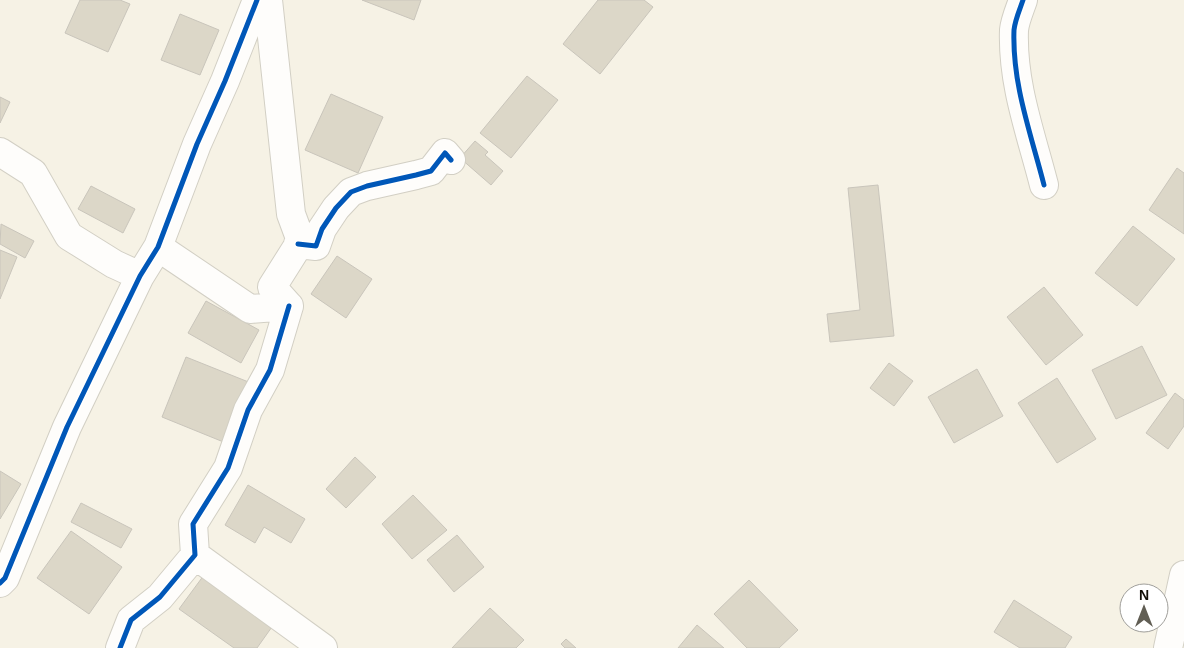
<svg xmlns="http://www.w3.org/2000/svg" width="1184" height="648" viewBox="0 0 1184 648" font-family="Arial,sans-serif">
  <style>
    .building { fill: #dcd7c8; stroke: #c9c5bb }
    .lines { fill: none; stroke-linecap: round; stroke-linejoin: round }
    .street-casing { stroke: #d2cfc4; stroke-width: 30 }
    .street { stroke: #fefdfb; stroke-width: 28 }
    .cycleway-casing { stroke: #fff; stroke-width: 8 }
    .cycleway { stroke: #0057b8; stroke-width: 5 }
  </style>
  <rect width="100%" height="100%" fill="#f6f2e5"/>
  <path class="building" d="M 80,0 L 120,0 L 130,4 L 108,52 L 65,33 Z
    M 362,0 L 421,0 L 414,20 Z
    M 598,0 L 644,0 L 653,7 L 600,74 L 563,44 Z
    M 180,14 L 219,30 L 200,75 L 161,60 Z
    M 527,76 L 558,100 L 511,158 L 480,133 Z
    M 331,94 L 383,117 L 358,173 L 305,150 Z
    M 0,97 L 10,102 L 0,123 Z
    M 475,141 L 488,152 L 485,155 L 503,171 L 491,185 L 460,158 Z
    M 1177,168 L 1184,173 L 1184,234 L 1149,210 Z
    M 878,185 L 894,336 L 830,342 L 827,314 L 860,310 L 848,188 Z
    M 91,186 L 135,209 L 123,233 L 78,209 Z
    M 1,224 L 34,241 L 25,258 L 0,244 Z
    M 1133,226 L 1175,259 L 1137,306 L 1095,273 Z
    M 0,250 L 17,257 L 0,299 Z
    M 337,256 L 372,279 L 346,318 L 311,294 Z
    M 1044,287 L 1083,335 L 1046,365 L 1007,317 Z
    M 206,301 L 259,330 L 241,363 L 188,333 Z
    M 1142,346 L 1167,395 L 1116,419 L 1092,370 Z
    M 186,357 L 251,383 L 226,443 L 162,417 Z
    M 889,363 L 913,381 L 894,406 L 870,388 Z
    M 977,369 L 1003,416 L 954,443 L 928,397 Z
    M 1057,378 L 1096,439 L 1057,463 L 1018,403 Z
    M 1175,393 L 1184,400 L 1184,426 L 1168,449 L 1146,433 Z
    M 355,457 L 376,477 L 346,508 L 326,489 Z
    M 0,471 L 21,484 L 0,519 Z
    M 248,485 L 305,519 L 291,543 L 264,527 L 255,543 L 225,525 Z
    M 413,495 L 447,530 L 412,559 L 382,524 Z
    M 81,503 L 132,529 L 121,548 L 71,522 Z
    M 71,531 L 122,567 L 89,614 L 37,578 Z
    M 457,535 L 484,567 L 454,592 L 427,560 Z
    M 204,575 L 274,624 L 257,648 L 234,648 L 179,609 Z
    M 749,580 L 798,630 L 779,648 L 747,648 L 714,614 Z
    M 1014,600 L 1072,637 L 1065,648 L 1020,648 L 994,632 Z
    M 490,608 L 524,640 L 516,648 L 452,648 Z
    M 697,625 L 724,648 L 678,648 Z
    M 566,639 L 576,648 L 565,648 L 561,644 Z"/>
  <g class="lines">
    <defs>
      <path id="street" d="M 268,0 L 291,214 L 301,241 L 272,287 L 289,306
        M 1023,0 C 1020,9 1015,20 1014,30 C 1012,84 1031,134 1044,185
        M 0,152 L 33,173 L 69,236 L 114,264 L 140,276
        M 298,244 L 316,246 L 322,229 L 336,208 L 351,192 L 367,186 L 416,175 L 431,171 L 445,153 L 451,160
        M 158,247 L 250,309 L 289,306
        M 195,555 L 323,648
        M 0,583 L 5,578 L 67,427 L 140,276 L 158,247 L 197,144 L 225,81 L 257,0
        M 120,648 L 131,620 L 160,597 L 195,555 L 193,524 L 228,468 L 248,410 L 270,370 L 289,306
        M 1168,648 L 1184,575"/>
    </defs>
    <use href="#street" class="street-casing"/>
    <use href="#street" class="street"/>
    <defs>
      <path id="cycleway" d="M 1023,0 C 1020,9 1015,20 1014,30 C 1012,84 1031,134 1044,185
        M 298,244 L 316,246 L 322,229 L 336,208 L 351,192 L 367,186 L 416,175 L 431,171 L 445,153 L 451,160
        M 0,583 L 5,578 L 67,427 L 140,276 L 158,247 L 197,144 L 225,81 L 257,0
        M 120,648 L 131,620 L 160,597 L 195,555 L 193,524 L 228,468 L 248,410 L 270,370 L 289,306"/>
    </defs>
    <use href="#cycleway" class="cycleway-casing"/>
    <use href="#cycleway" class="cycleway"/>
  </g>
  <g transform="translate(1144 608)"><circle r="24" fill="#ffffff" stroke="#a09f9b"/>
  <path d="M0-4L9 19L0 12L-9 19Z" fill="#615e54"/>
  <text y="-8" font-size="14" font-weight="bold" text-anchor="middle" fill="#110e06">N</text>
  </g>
</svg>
